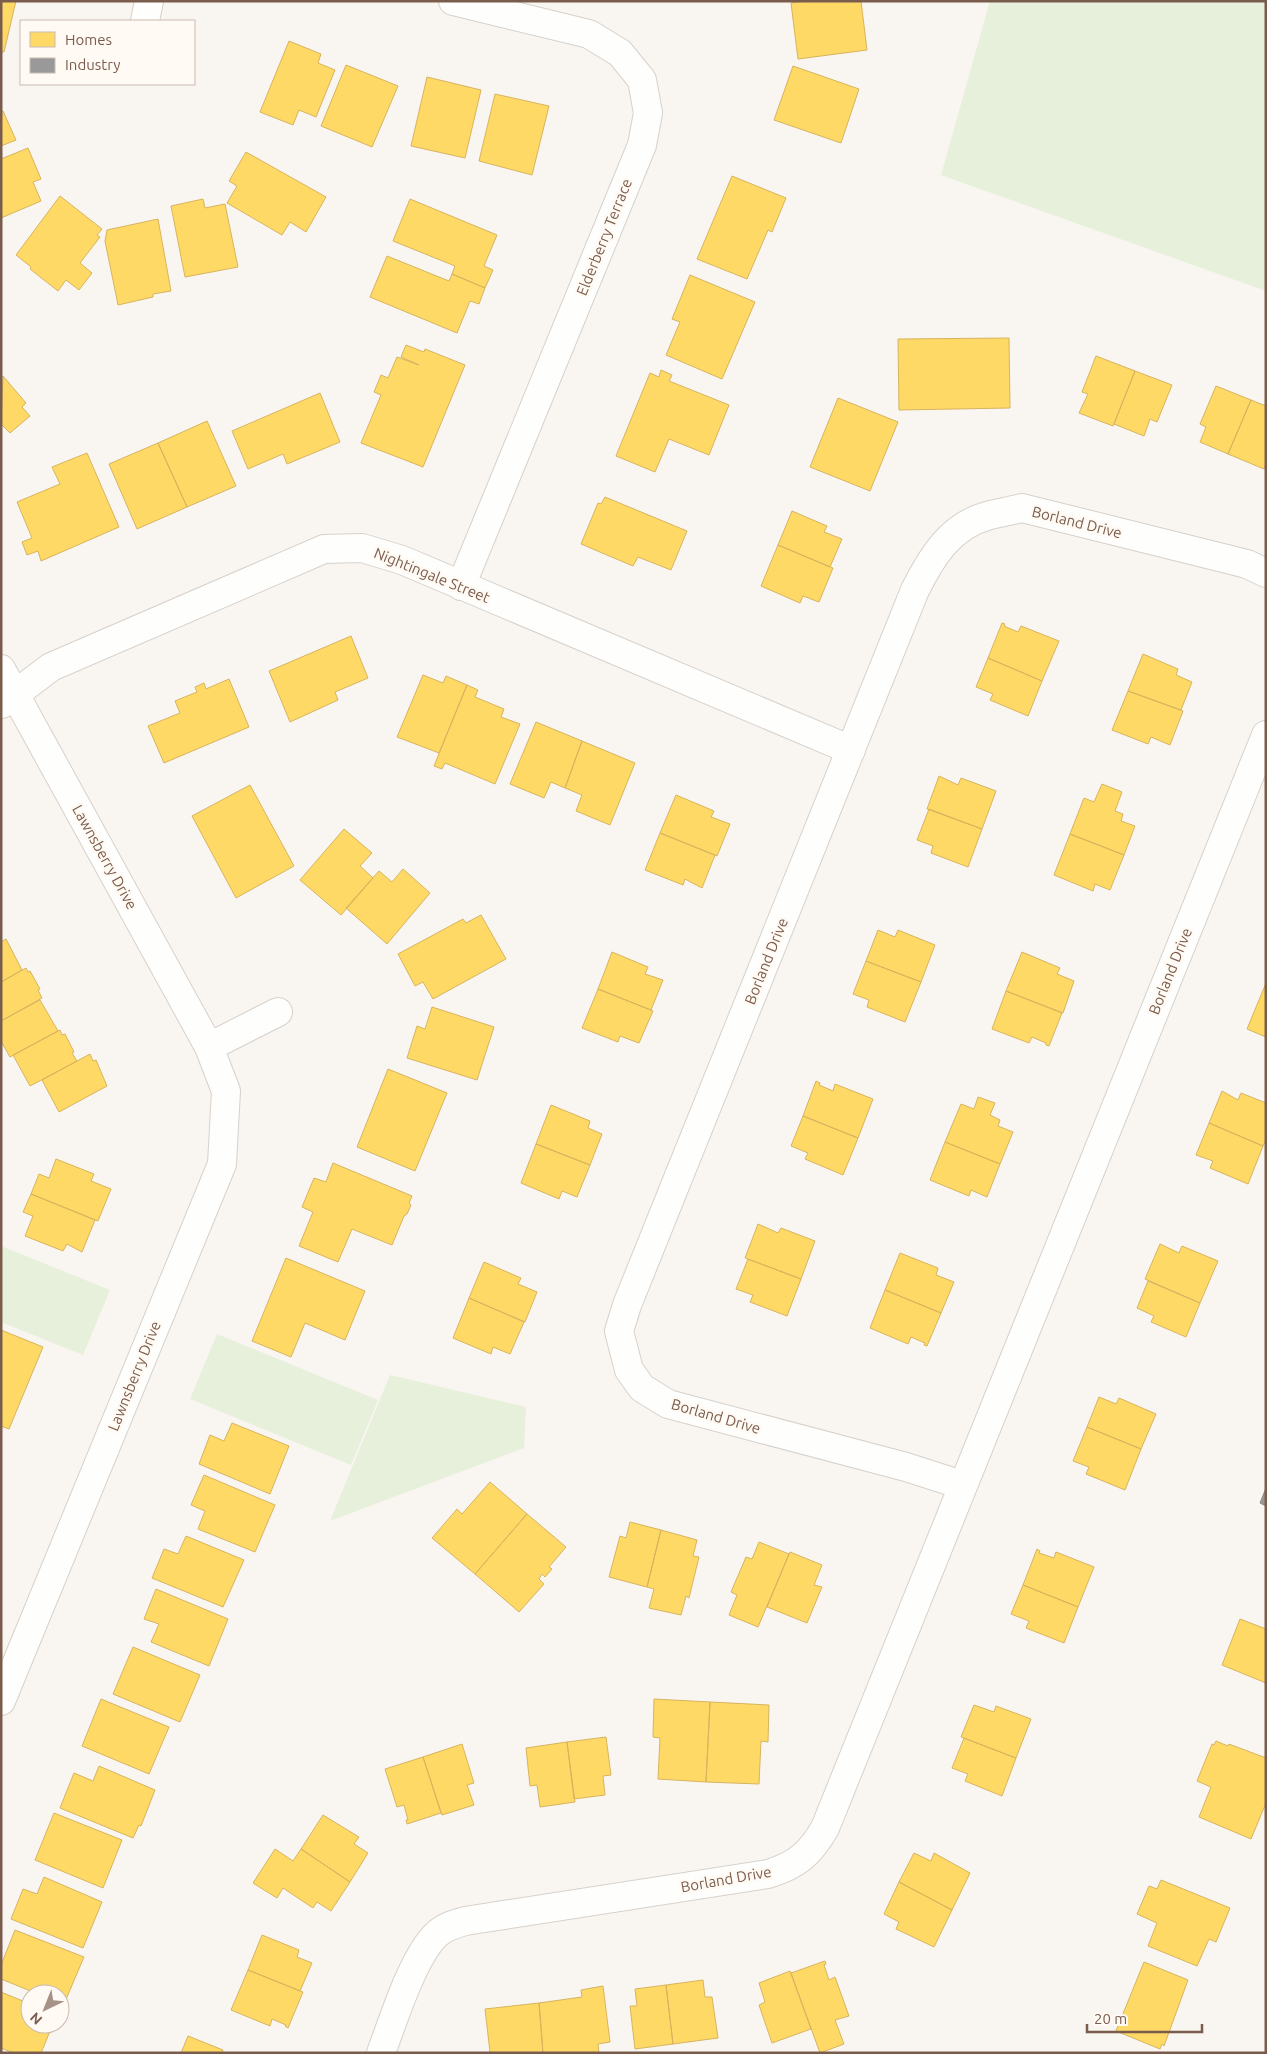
<svg xmlns="http://www.w3.org/2000/svg" width="1267" height="2054" viewBox="0 0 1267 2054" font-family="Ubuntu,sans-serif">
  <style>
    .green { fill: #e7f0db }
    .homes { fill: #ffd966; stroke: #d7b45e }
    .industry { fill: #999; stroke: #908782 }
    .lines { fill: none; stroke-linecap: round; stroke-linejoin: round }
    .street-casing { stroke: #d7d1cb; stroke-width: 30 }
    .street { stroke: #fefefd; stroke-width: 28 }
    .labels { text-anchor: middle; dominant-baseline: central; stroke-width: 5; stroke-linejoin: round; paint-order: stroke }
    .street-label { font-size: 15px; fill: #7a5c4d; stroke: #fffaf3 }
  </style>
  <rect width="100%" height="100%" fill="#f9f5f0"/>
  <path class="green" d="M 990,1 L 1266,1 L 1266,291 L 941,175 Z
    M 1,1246 L 110,1290 L 83,1355 L 1,1322 Z
    M 217,1334 L 378,1400 L 351,1465 L 190,1399 Z
    M 390,1375 L 526,1407 L 524,1448 L 330,1521 Z"/>
  <path class="homes" d="M 1,1 L 16,1 L 4,52 L 1,52 Z
    M 807,1 L 861,1 L 867,50 L 798,59 L 791,3 Z
    M 289,41 L 321,54 L 318,63 L 335,70 L 316,117 L 299,110 L 293,125 L 260,112 Z
    M 346,65 L 398,86 L 372,147 L 321,126 Z
    M 793,66 L 859,89 L 841,143 L 774,120 Z
    M 427,77 L 481,90 L 465,158 L 411,146 Z
    M 495,94 L 549,106 L 532,175 L 479,161 Z
    M 1,111 L 3,111 L 16,140 L 1,146 Z
    M 28,148 L 41,179 L 33,182 L 41,201 L 1,218 L 1,159 Z
    M 246,152 L 326,197 L 306,232 L 290,222 L 282,235 L 227,203 L 237,186 L 229,181 Z
    M 732,176 L 786,198 L 772,232 L 768,230 L 747,279 L 697,259 Z
    M 60,196 L 102,229 L 97,235 L 100,237 L 80,263 L 92,273 L 79,290 L 66,280 L 58,291 L 30,269 L 31,267 L 16,255 Z
    M 203,199 L 205,208 L 225,204 L 238,267 L 185,277 L 171,206 Z
    M 410,199 L 497,235 L 484,266 L 493,270 L 485,288 L 452,274 L 455,266 L 393,241 Z
    M 158,219 L 171,291 L 153,294 L 153,297 L 118,305 L 105,241 L 107,230 Z
    M 387,256 L 449,281 L 452,274 L 485,288 L 479,304 L 470,301 L 457,333 L 370,297 Z
    M 690,275 L 755,302 L 722,379 L 666,355 L 680,322 L 672,319 Z
    M 1009,338 L 1010,408 L 899,410 L 898,339 Z
    M 406,345 L 424,352 L 425,349 L 465,365 L 423,467 L 361,443 L 381,395 L 374,392 L 381,375 L 388,378 L 397,357 L 419,365 L 401,357 Z
    M 1096,356 L 1135,371 L 1113,426 L 1079,413 L 1088,394 L 1082,392 Z
    M 661,370 L 672,375 L 669,381 L 729,405 L 709,455 L 669,439 L 655,472 L 616,456 L 650,373 L 659,377 Z
    M 1135,371 L 1172,385 L 1157,422 L 1150,419 L 1144,436 L 1114,424 Z
    M 3,376 L 26,403 L 22,407 L 30,416 L 10,433 L 1,424 Z
    M 1216,386 L 1251,400 L 1228,454 L 1200,442 L 1206,427 L 1200,424 Z
    M 320,393 L 340,442 L 287,464 L 283,454 L 248,469 L 232,431 Z
    M 838,398 L 898,422 L 870,491 L 810,467 Z
    M 1251,400 L 1266,406 L 1266,464 L 1264,469 L 1228,454 Z
    M 207,421 L 236,486 L 187,507 L 158,443 Z
    M 158,443 L 187,507 L 137,529 L 109,464 Z
    M 87,453 L 119,527 L 41,561 L 38,551 L 27,555 L 22,542 L 32,538 L 17,502 L 60,484 L 52,467 Z
    M 605,497 L 687,531 L 671,570 L 638,557 L 633,566 L 581,544 L 598,503 L 601,504 Z
    M 792,511 L 827,526 L 824,532 L 842,539 L 830,567 L 778,545 Z
    M 778,545 L 833,568 L 819,602 L 803,596 L 800,603 L 761,586 Z
    M 1002,623 L 1005,624 L 1004,626 L 1018,632 L 1021,626 L 1059,641 L 1042,681 L 988,658 Z
    M 351,636 L 368,678 L 335,692 L 338,700 L 290,722 L 269,671 Z
    M 1143,654 L 1178,669 L 1176,675 L 1192,682 L 1181,710 L 1128,691 Z
    M 988,658 L 1042,681 L 1028,716 L 990,700 L 993,694 L 976,687 Z
    M 423,675 L 443,683 L 446,676 L 467,685 L 439,753 L 397,737 Z
    M 229,679 L 249,727 L 164,763 L 148,726 L 180,713 L 175,701 L 197,692 L 195,687 L 204,683 L 206,689 Z
    M 467,685 L 478,690 L 475,697 L 504,709 L 501,717 L 520,724 L 495,784 L 445,763 L 442,769 L 434,766 Z
    M 1128,691 L 1183,711 L 1170,745 L 1151,737 L 1148,744 L 1112,730 Z
    M 536,722 L 582,741 L 565,788 L 551,782 L 544,798 L 510,784 Z
    M 582,741 L 635,763 L 610,825 L 576,811 L 582,795 L 565,788 Z
    M 939,776 L 958,785 L 961,778 L 996,791 L 982,829 L 927,809 Z
    M 1102,784 L 1122,792 L 1115,811 L 1123,814 L 1121,821 L 1135,826 L 1124,855 L 1070,834 L 1084,798 L 1094,802 Z
    M 250,785 L 294,866 L 236,898 L 192,816 Z
    M 676,795 L 714,811 L 711,817 L 730,824 L 717,856 L 660,833 Z
    M 929,809 L 982,829 L 968,867 L 931,853 L 933,846 L 917,840 Z
    M 344,829 L 372,853 L 360,866 L 373,878 L 341,915 L 300,880 Z
    M 660,833 L 715,855 L 702,888 L 685,879 L 683,885 L 645,870 Z
    M 1070,834 L 1124,855 L 1110,890 L 1095,884 L 1093,891 L 1054,875 Z
    M 403,869 L 430,893 L 387,944 L 346,908 L 379,871 L 392,882 Z
    M 481,915 L 506,959 L 433,999 L 423,982 L 415,986 L 398,954 L 463,919 L 466,923 Z
    M 878,930 L 895,937 L 898,930 L 935,945 L 921,982 L 866,961 Z
    M 6,939 L 22,970 L 1,982 L 1,942 Z
    M 612,952 L 648,967 L 645,974 L 663,980 L 651,1010 L 598,989 Z
    M 1022,952 L 1060,968 L 1057,974 L 1074,981 L 1063,1013 L 1006,991 Z
    M 866,961 L 921,982 L 905,1022 L 867,1007 L 869,1000 L 853,994 Z
    M 26,968 L 28,972 L 30,971 L 40,989 L 38,990 L 42,998 L 1,1021 L 1,982 Z
    M 1266,983 L 1266,1037 L 1247,1029 Z
    M 598,989 L 653,1011 L 639,1043 L 620,1036 L 618,1042 L 582,1028 Z
    M 1006,991 L 1062,1013 L 1049,1046 L 1046,1045 L 1046,1043 L 1032,1037 L 1029,1043 L 992,1029 Z
    M 40,1000 L 58,1031 L 10,1057 L 1,1041 L 1,1021 Z
    M 432,1007 L 494,1027 L 477,1080 L 407,1058 L 417,1026 L 425,1029 Z
    M 60,1030 L 62,1035 L 65,1034 L 74,1052 L 72,1053 L 77,1061 L 30,1086 L 13,1055 Z
    M 90,1054 L 93,1061 L 96,1060 L 107,1086 L 59,1112 L 42,1080 Z
    M 388,1069 L 447,1093 L 415,1171 L 357,1147 Z
    M 816,1081 L 820,1083 L 819,1085 L 833,1091 L 835,1084 L 873,1099 L 858,1138 L 803,1116 Z
    M 1222,1091 L 1238,1100 L 1241,1093 L 1266,1103 L 1266,1140 L 1263,1146 L 1209,1123 Z
    M 978,1097 L 995,1103 L 990,1115 L 1000,1120 L 998,1126 L 1013,1132 L 1000,1164 L 945,1142 L 961,1104 L 974,1109 Z
    M 551,1105 L 590,1121 L 588,1128 L 602,1134 L 590,1165 L 536,1144 Z
    M 803,1116 L 858,1138 L 843,1175 L 805,1159 L 808,1153 L 791,1146 Z
    M 1209,1123 L 1263,1146 L 1248,1184 L 1210,1168 L 1213,1161 L 1196,1155 Z
    M 945,1142 L 1000,1164 L 987,1197 L 971,1190 L 969,1196 L 930,1180 Z
    M 536,1144 L 590,1165 L 577,1197 L 562,1191 L 559,1199 L 521,1183 Z
    M 56,1159 L 94,1174 L 91,1181 L 111,1189 L 98,1221 L 31,1194 L 39,1174 L 49,1178 Z
    M 333,1163 L 412,1196 L 409,1203 L 411,1205 L 407,1214 L 404,1216 L 392,1245 L 352,1229 L 338,1262 L 299,1246 L 313,1212 L 302,1207 L 314,1178 L 326,1182 Z
    M 31,1194 L 95,1220 L 82,1252 L 67,1244 L 63,1251 L 25,1236 L 33,1216 L 23,1212 Z
    M 758,1224 L 778,1233 L 781,1228 L 815,1241 L 801,1279 L 745,1258 Z
    M 1160,1244 L 1179,1253 L 1182,1246 L 1218,1261 L 1200,1303 L 1145,1279 Z
    M 900,1253 L 938,1268 L 936,1275 L 954,1282 L 941,1313 L 885,1290 Z
    M 286,1258 L 365,1291 L 345,1340 L 305,1323 L 291,1357 L 252,1341 Z
    M 748,1259 L 801,1279 L 787,1316 L 750,1302 L 753,1295 L 736,1289 Z
    M 484,1262 L 521,1278 L 518,1284 L 537,1292 L 525,1322 L 469,1298 Z
    M 1148,1281 L 1200,1303 L 1186,1337 L 1151,1322 L 1154,1316 L 1137,1308 Z
    M 885,1290 L 941,1313 L 927,1346 L 924,1345 L 925,1343 L 911,1337 L 908,1344 L 870,1328 Z
    M 469,1298 L 524,1322 L 510,1354 L 493,1347 L 491,1354 L 453,1338 Z
    M 1,1330 L 43,1347 L 9,1429 L 1,1426 Z
    M 1099,1397 L 1116,1404 L 1119,1398 L 1156,1414 L 1141,1449 L 1087,1427 Z
    M 232,1423 L 289,1446 L 270,1494 L 199,1464 L 210,1435 L 224,1441 Z
    M 1087,1427 L 1141,1449 L 1125,1490 L 1086,1474 L 1089,1467 L 1073,1461 Z
    M 204,1475 L 275,1505 L 255,1552 L 198,1529 L 205,1511 L 191,1505 Z
    M 490,1482 L 527,1514 L 475,1574 L 432,1538 L 457,1509 L 462,1514 Z
    M 527,1514 L 566,1547 L 549,1567 L 552,1569 L 545,1577 L 542,1574 L 539,1579 L 544,1584 L 519,1612 L 475,1574 Z
    M 630,1522 L 661,1530 L 647,1587 L 609,1577 L 620,1536 L 626,1538 Z
    M 661,1530 L 697,1540 L 693,1556 L 699,1557 L 689,1598 L 686,1596 L 681,1615 L 649,1608 L 654,1589 L 647,1587 Z
    M 186,1536 L 244,1560 L 223,1607 L 152,1578 L 164,1549 L 178,1554 Z
    M 759,1542 L 789,1554 L 758,1627 L 729,1615 L 737,1595 L 731,1592 L 746,1557 L 752,1559 Z
    M 1037,1549 L 1040,1551 L 1039,1553 L 1054,1558 L 1056,1552 L 1094,1567 L 1078,1607 L 1023,1585 Z
    M 790,1552 L 822,1565 L 814,1585 L 822,1587 L 807,1623 L 767,1607 Z
    M 1023,1585 L 1078,1607 L 1064,1643 L 1026,1628 L 1029,1621 L 1011,1614 Z
    M 156,1589 L 228,1619 L 209,1666 L 151,1642 L 159,1624 L 144,1619 Z
    M 1240,1619 L 1266,1629 L 1266,1683 L 1222,1665 Z
    M 133,1647 L 200,1675 L 180,1722 L 113,1694 Z
    M 101,1699 L 169,1727 L 149,1774 L 82,1746 Z
    M 654,1699 L 710,1702 L 706,1782 L 658,1779 L 660,1738 L 653,1737 Z
    M 710,1702 L 769,1705 L 768,1742 L 761,1741 L 759,1784 L 706,1782 Z
    M 974,1705 L 994,1712 L 996,1706 L 1031,1719 L 1016,1758 L 961,1737 Z
    M 606,1737 L 611,1775 L 603,1776 L 605,1795 L 574,1799 L 567,1742 Z
    M 964,1738 L 1016,1758 L 1002,1796 L 965,1781 L 968,1774 L 952,1768 Z
    M 1216,1741 L 1228,1746 L 1229,1744 L 1266,1758 L 1266,1803 L 1251,1839 L 1199,1817 L 1211,1787 L 1197,1781 L 1212,1744 L 1214,1745 Z
    M 567,1742 L 575,1802 L 540,1807 L 537,1785 L 530,1786 L 526,1748 Z
    M 462,1744 L 474,1783 L 467,1785 L 474,1805 L 442,1815 L 423,1757 Z
    M 423,1757 L 441,1813 L 407,1824 L 406,1820 L 408,1820 L 404,1805 L 397,1807 L 385,1769 Z
    M 99,1766 L 155,1790 L 141,1826 L 139,1825 L 133,1838 L 60,1808 L 74,1773 L 93,1781 Z
    M 54,1813 L 122,1840 L 103,1888 L 35,1860 Z
    M 323,1815 L 359,1837 L 354,1844 L 368,1853 L 350,1882 L 301,1849 Z
    M 275,1849 L 293,1861 L 301,1849 L 350,1882 L 331,1911 L 317,1902 L 313,1908 L 283,1888 L 277,1898 L 253,1883 Z
    M 914,1853 L 931,1861 L 934,1853 L 970,1873 L 952,1910 L 899,1882 Z
    M 44,1877 L 102,1902 L 83,1948 L 11,1919 L 23,1889 L 37,1894 Z
    M 1161,1880 L 1230,1908 L 1216,1942 L 1209,1939 L 1197,1966 L 1148,1946 L 1157,1923 L 1137,1914 L 1149,1886 L 1157,1889 Z
    M 899,1882 L 952,1910 L 934,1947 L 896,1929 L 899,1922 L 884,1914 Z
    M 15,1930 L 84,1957 L 64,2004 L 60,2003 L 60,1994 L 38,1994 L 1,1979 L 1,1965 Z
    M 262,1935 L 299,1950 L 297,1957 L 312,1963 L 300,1991 L 248,1970 Z
    M 825,1961 L 826,1964 L 824,1965 L 829,1980 L 835,1977 L 849,2016 L 835,2020 L 844,2044 L 820,2053 L 791,1973 Z
    M 1144,1962 L 1188,1980 L 1164,2046 L 1162,2044 L 1160,2049 L 1116,2031 Z
    M 248,1970 L 303,1992 L 288,2028 L 285,2026 L 286,2025 L 272,2019 L 270,2026 L 231,2010 Z
    M 790,1971 L 811,2029 L 772,2043 L 759,2005 L 765,2002 L 759,1983 Z
    M 703,1980 L 705,1997 L 712,1997 L 718,2038 L 673,2044 L 666,1985 Z
    M 666,1985 L 673,2044 L 635,2049 L 630,2006 L 637,2006 L 635,1989 Z
    M 603,1986 L 610,2042 L 598,2044 L 599,2053 L 543,2053 L 539,2003 L 582,1997 L 581,1990 Z
    M 1,1992 L 30,2004 L 30,2024 L 53,2024 L 41,2053 L 14,2053 L 1,2048 Z
    M 539,2003 L 543,2053 L 483,2053 L 490,2052 L 485,2009 Z
    M 188,2036 L 223,2050 L 222,2053 L 181,2053 Z"/>
  <path class="industry" d="M 1266,1488 L 1266,1506 L 1260,1503 Z"/>
  <g class="lines">
    <defs>
      <path id="street" d="M 453,1 L 589,34 L 620,53 L 642,80 L 648,113 L 642,145 L 461,586
        M 145,21 L 149,1
        M 1,669 L 209,1047 L 226,1091 L 222,1164 L 1,1701
        M 2,704 L 51,667 L 324,549 L 362,548 L 402,560 L 851,750
        M 209,1047 L 278,1012
        M 962,1485 L 906,1467 L 668,1404 L 642,1388 L 629,1370 L 619,1331 L 627,1305 L 915,590 C 931,558 950,526 987,516 C 998,513 1010,511 1022,508 L 1247,564 L 1266,573
        M 381,2053 C 393,2021 413,1956 437,1934 C 444,1927 455,1924 465,1921 L 768,1874 C 797,1865 810,1854 825,1828 L 1266,735"/>
    </defs>
    <use href="#street" class="street-casing"/>
    <use href="#street" class="street"/>
  </g>
  <g class="labels">
    <g class="street-label">
      <text transform="translate(604 237) rotate(-68)">Elderberry Terrace</text>
      <text transform="translate(1077 522) rotate(14)">Borland Drive</text>
      <text transform="translate(432 575) rotate(22)">Nightingale Street</text>
      <text transform="translate(105 857) rotate(61)">Lawnsberry Drive</text>
      <text transform="translate(766 961) rotate(-68)">Borland Drive</text>
      <text transform="translate(1170 971) rotate(-68)">Borland Drive</text>
      <text transform="translate(134 1376) rotate(-68)">Lawnsberry Drive</text>
      <text transform="translate(716 1416) rotate(16)">Borland Drive</text>
      <text transform="translate(726 1879) rotate(-10)">Borland Drive</text>
    </g>
  </g>
  <rect width="1267" height="2054" fill="none" stroke="#7a5c4d" stroke-width="5"/>
  <rect x="20" y="20" width="175" height="65" fill="#fffaf3" stroke="#cabbb1"/>
  <rect x="30" y="32" width="25" height="15" fill="#ffd966" stroke="#cabbb1"/>
  <text x="65" y="45" font-size="15" fill="#7a5c4d">Homes</text>
  <rect x="30" y="58" width="25" height="15" fill="#999999" stroke="#cabbb1"/>
  <text x="65" y="70" font-size="15" fill="#7a5c4d">Industry</text>
  <g transform="translate(45 2009) rotate(223)"><circle r="24" fill="#fffaf3" stroke="#cabbb1"/>
  <path d="M0-4L9 19L0 12L-9 19Z" fill="#a69286"/>
  <text y="-8" font-size="14" font-weight="bold" text-anchor="middle" fill="#7a5c4d">N</text>
  </g>
  <path d="M1087 2024v8h115v-8" fill="none" stroke="#7a5c4d" stroke-width="2.5"/>
  <text x="1094" y="2024" font-size="15" fill="#7a5c4d" stroke="#fffaf3" stroke-width="4" paint-order="stroke">20 m</text>
</svg>
